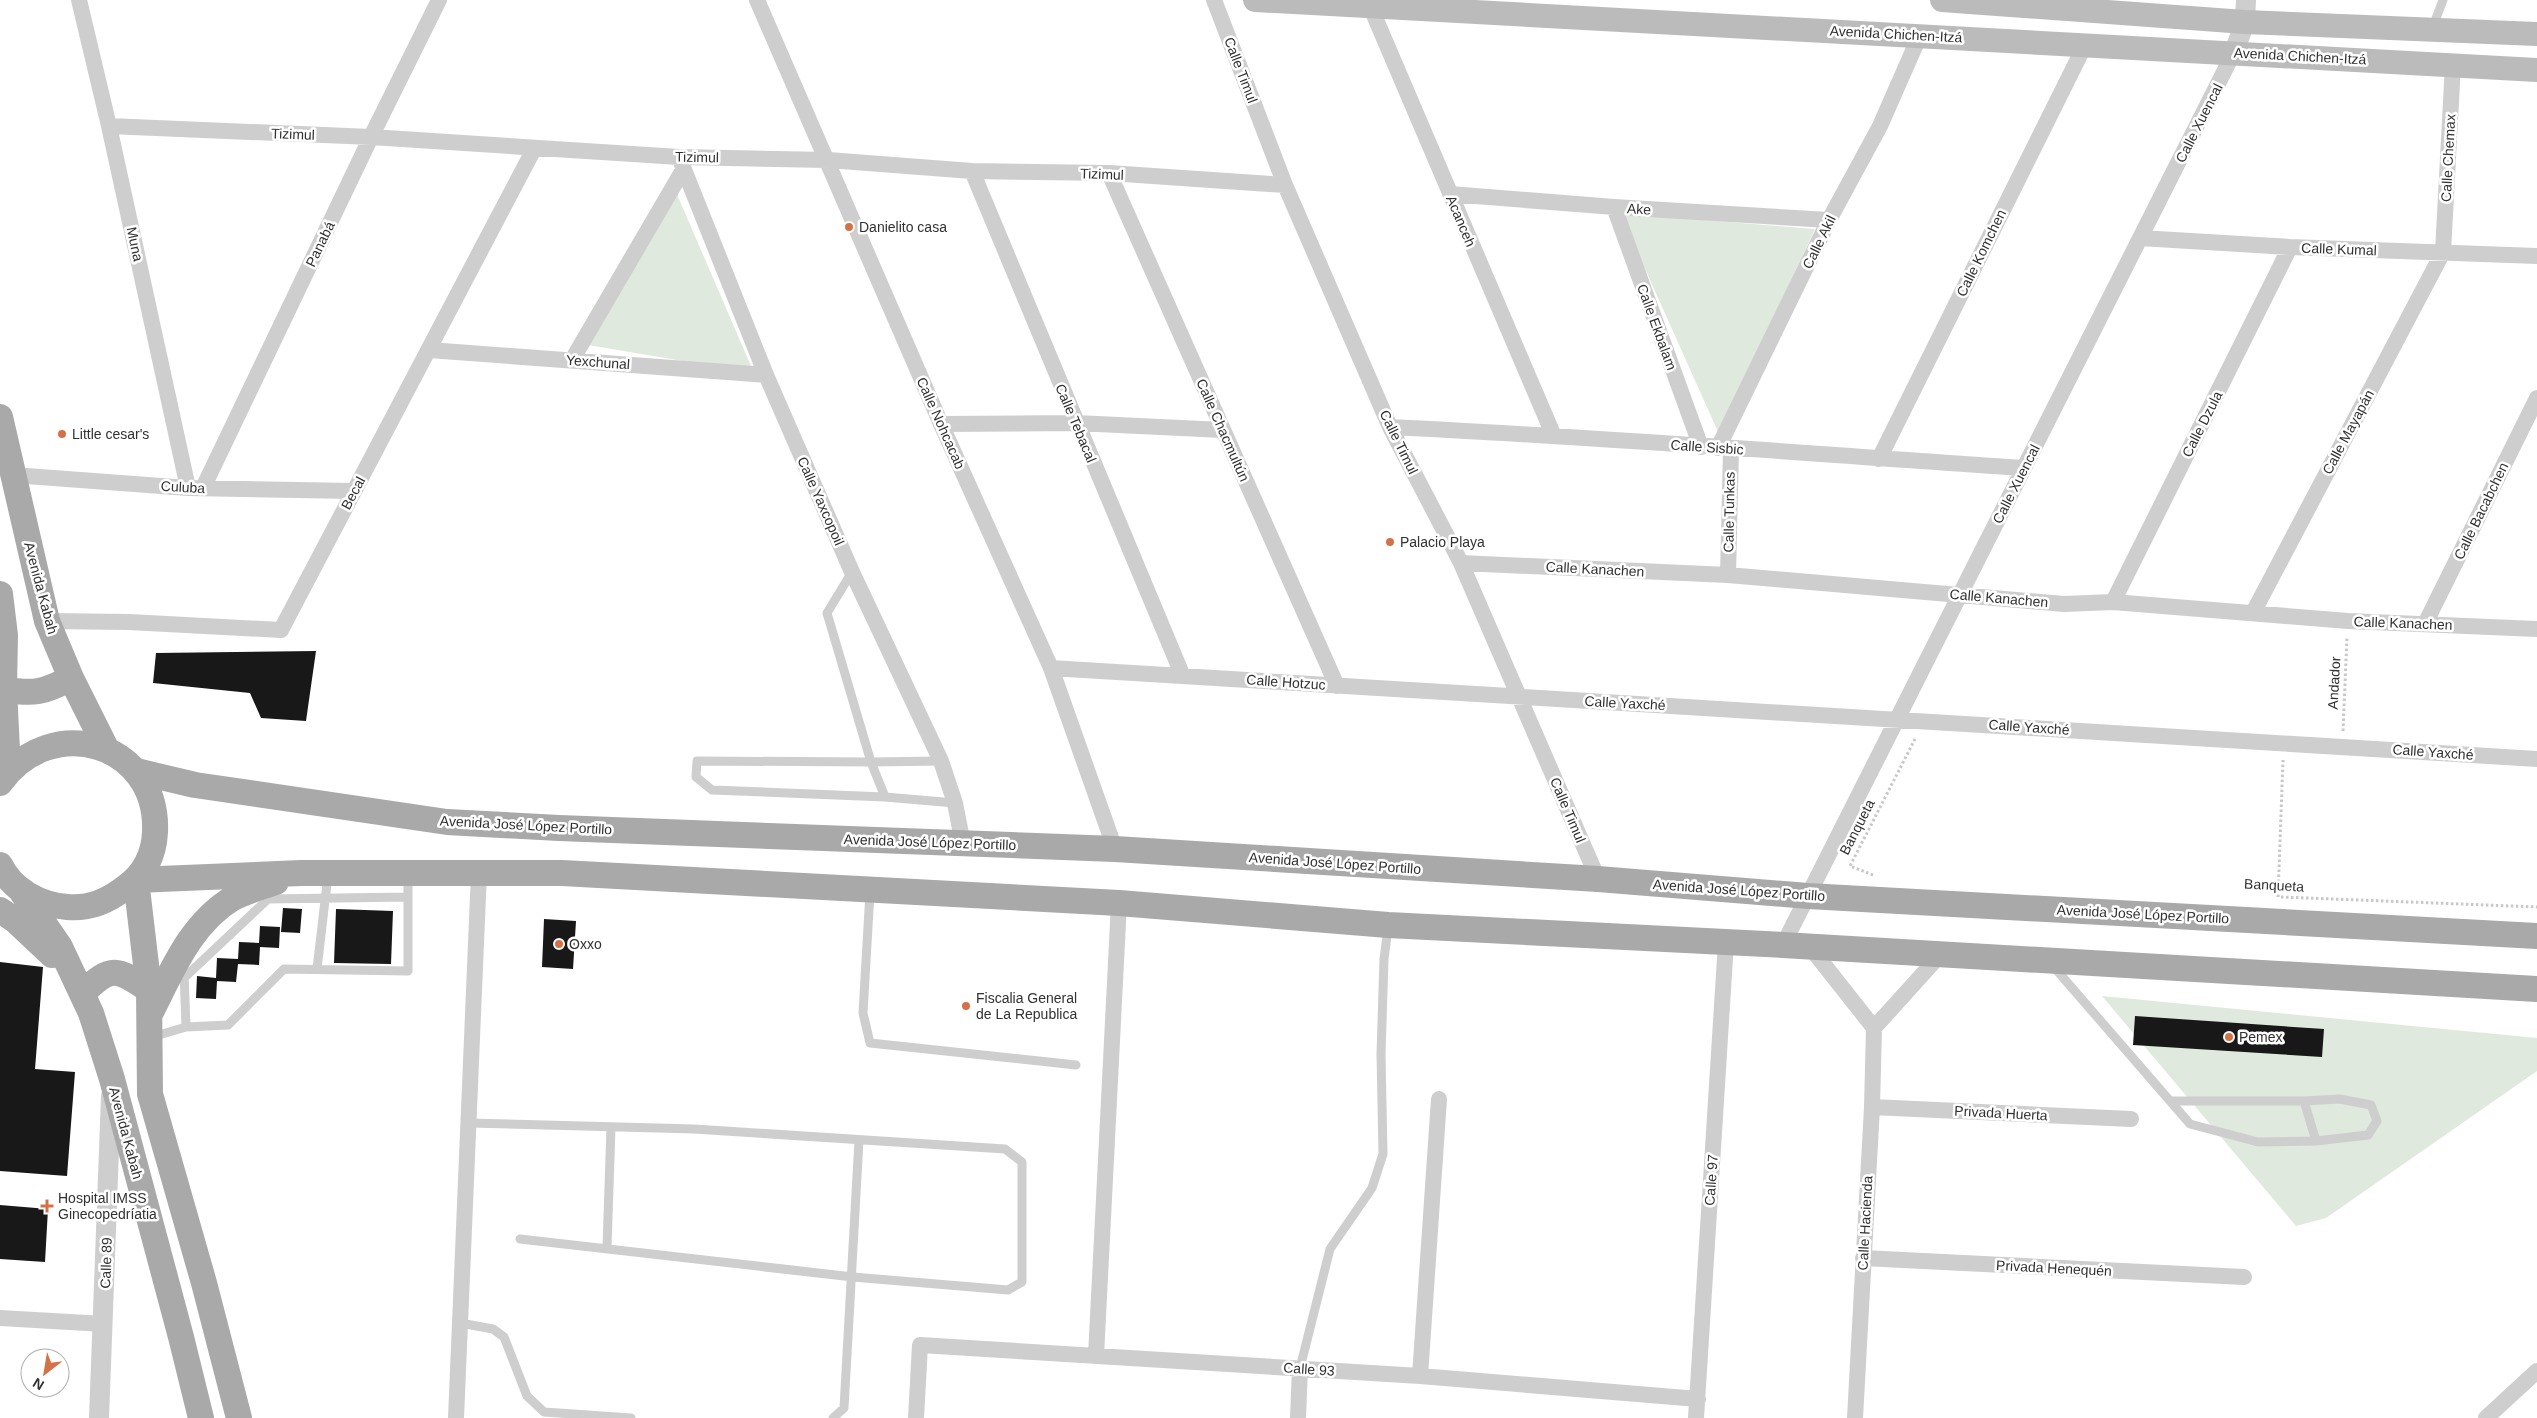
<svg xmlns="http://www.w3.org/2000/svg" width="2537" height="1418" viewBox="0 0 2537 1418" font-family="Arial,sans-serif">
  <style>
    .green { fill: #e0e9de }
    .building { fill: #181818 }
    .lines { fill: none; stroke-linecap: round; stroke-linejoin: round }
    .path { stroke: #c8c8c8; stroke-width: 3; stroke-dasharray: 2.5 2.5; stroke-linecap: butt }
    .service { stroke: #cecece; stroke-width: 9 }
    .minor { stroke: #cecece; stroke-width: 16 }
    .tertiary { stroke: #cecece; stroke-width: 20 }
    .secondary { stroke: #bbb; stroke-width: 24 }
    .primary { stroke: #a9a9a9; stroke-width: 26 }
    .poi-dot { fill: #d37248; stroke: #fff; stroke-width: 2 }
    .labels { text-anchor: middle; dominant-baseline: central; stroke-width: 5; stroke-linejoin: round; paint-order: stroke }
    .street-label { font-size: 14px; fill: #313131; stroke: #fff }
    .poi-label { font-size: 14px; fill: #313131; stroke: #fff; text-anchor: start }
  </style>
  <rect width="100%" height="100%" fill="#fff"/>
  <path class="green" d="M 676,192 L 754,373 L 588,345 Z
    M 1620,213 L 1815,229 L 1719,434 Z
    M 2102,996 L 2537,1038 L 2537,1071 L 2326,1218 L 2296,1226 Z"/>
  <path class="building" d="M 316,651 L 306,721 L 261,718 L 250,693 L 153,683 L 156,653 Z
    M 283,908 L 302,909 L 300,933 L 281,932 Z
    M 336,909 L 393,911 L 391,964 L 334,963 Z
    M 544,919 L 576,921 L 573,969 L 542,967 Z
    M 260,926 L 280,927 L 279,948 L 260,947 L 259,965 L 238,964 L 236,982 L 217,981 L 216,999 L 196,998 L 197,976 L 216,978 L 217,958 L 238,959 L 239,942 L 259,943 Z
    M 0,962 L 43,967 L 35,1069 L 75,1072 L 67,1176 L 0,1171 Z
    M 2135,1016 L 2324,1029 L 2322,1057 L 2133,1045 Z
    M 0,1205 L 48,1209 L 45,1262 L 0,1259 Z"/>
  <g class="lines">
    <path class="path" d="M 2343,731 L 2347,637
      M 1873,875 L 1850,866 L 1915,739
      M 2278,897 L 2283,760
      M 2281,897 L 2537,907"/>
    <path class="service" d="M 2432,29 L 2443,0
      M 852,572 L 827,613 L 871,762 L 941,761
      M 885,797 L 871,762 L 697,761 L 696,777 L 712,790 L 885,797 L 955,803
      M 870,892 L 863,1013 L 870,1043 L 1076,1065
      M 2053,966 L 2190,1124 L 2258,1142 L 2316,1141 L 2368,1135 L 2377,1121 L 2371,1105 L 2340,1099 L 2304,1101 L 2170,1101
      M 317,969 L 328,875
      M 184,973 L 186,1027
      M 184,978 L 268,899 L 408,897
      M 152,1037 L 186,1027 L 228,1025 L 284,969 L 408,971 L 408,876
      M 2304,1101 L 2316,1141
      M 469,1123 L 694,1129 L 1005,1149 L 1022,1162 L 1022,1282 L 1008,1290 L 853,1277 L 520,1239
      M 607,1247 L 611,1127
      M 460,1323 L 493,1329 L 504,1337 L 527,1396 L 544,1412 L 631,1418
      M 1300,1368 L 1330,1249 L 1372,1188 L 1383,1154 L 1381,1054 L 1384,959 L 1388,928
      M 833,1418 L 844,1408 L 859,1140"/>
    <path class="minor" d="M 79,0 L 109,126 L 188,488
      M 757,0 L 941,424 L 1051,668 L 1115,849
      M 1214,0 L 1285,185 L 1390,427 L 1461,563 L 1598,879
      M 1371,8 L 1553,434
      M 109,126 L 371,137 L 679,157 L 828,160 L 972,171 L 1109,173 L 1285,185
      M 679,157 L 766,375 L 852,572 L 941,761 L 955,803 L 963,844
      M 972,171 L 1182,674
      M 1109,173 L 1337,686
      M 1450,194 L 1614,207 L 1829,220
      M 1614,207 L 1701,447
      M 2140,238 L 2290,247 L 2537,256
      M 429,350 L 766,375
      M 572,360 L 683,170
      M 941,424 L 1076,423 L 1223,430
      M 1390,427 C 1602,437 1813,454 2024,468
      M 1718,448 L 1829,220 L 1880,126 L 1920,35
      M 1879,459 L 2084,47
      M 13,475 L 188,488 L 354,491
      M 203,488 L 371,137 L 439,0
      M 1461,563 L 1728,575 L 2064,604 L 2113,602 L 2348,621 L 2537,629
      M 1728,575 L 1731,449
      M 2113,602 L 2290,247
      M 2254,611 L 2443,252 L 2453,64
      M 47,621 L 129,622 L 281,630 L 534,149
      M 2425,624 L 2537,398
      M 1051,668 L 2537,759
      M 1783,945 L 2234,52
      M 1810,947 L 1874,1028 L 1872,1107 L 1855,1418
      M 1874,1028 L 1940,955
      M 1872,1107 L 2131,1119
      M 1863,1258 L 2244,1277
      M 0,1318 L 104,1324
      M 1096,1356 L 1119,903
      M 1420,1376 L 1439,1099
      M 456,1418 L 479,872
      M 916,1418 L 920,1345 L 1420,1376 L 1698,1399
      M 1298,1418 L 1300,1368
      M 1696,1418 L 1726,942
      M 2486,1418 L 2537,1371"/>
    <path class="tertiary" d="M 2234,52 L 2245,22 L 2246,0
      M 99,1418 L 111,1096"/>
    <path class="secondary" d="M 1255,0 L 2537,70
      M 1942,0 L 2245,22 L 2537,34"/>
    <path class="primary" d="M 0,417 L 47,621 L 71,678 L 107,750
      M 0,594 L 5,635 L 4,689 L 8,771
      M 4,689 C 33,695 45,692 71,678
      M 136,771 L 195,785 L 447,822 L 559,828 L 1115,849 L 1598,879 L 1808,896 L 2537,936
      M 0,783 C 51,711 159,743 155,832 C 154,855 144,874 126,887 C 108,901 90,909 67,907 C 40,905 12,890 0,865
      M 136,880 L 301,873 L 562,873 L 1119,903 L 1388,925 L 1783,945 L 2537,989
      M 136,880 L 149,990 L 150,1094 L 204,1283 L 239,1418
      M 22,892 L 60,947 L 91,1013 L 112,1079 L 181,1337 L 201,1418
      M 0,910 L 16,921 L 52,955
      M 83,993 C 111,965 117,968 149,990
      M 150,1014 C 172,971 190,924 233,898 C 246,891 262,887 276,882"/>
  </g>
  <g class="poi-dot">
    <circle cx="849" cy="227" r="5"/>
    <circle cx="62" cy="434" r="5"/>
    <circle cx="1390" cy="542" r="5"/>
    <circle cx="559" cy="944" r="5"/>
    <circle cx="966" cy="1006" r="5"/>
    <circle cx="2229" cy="1037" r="5"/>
    <path d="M44.5 1198.5h5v5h5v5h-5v5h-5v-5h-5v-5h5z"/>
  </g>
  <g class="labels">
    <g class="street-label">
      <text transform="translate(1896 34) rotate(3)">Avenida Chichen-Itzá</text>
      <text transform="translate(2300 56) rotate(3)">Avenida Chichen-Itzá</text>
      <text transform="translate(1241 70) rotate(69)">Calle Timul</text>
      <text transform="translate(2199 123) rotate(-63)">Calle Xuencal</text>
      <text transform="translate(293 134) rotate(2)">Tizimul</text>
      <text transform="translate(697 157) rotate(1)">Tizimul</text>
      <text transform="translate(2448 158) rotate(-87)">Calle Chemax</text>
      <text transform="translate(1102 174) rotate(2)">Tizimul</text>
      <text transform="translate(1639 209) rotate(3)">Ake</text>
      <text transform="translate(1461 221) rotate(67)">Acanceh</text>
      <text transform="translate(1819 242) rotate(-64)">Calle Akil</text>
      <text transform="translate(135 244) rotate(78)">Muna</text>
      <text transform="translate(320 244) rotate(-64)">Panabá</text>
      <text transform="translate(2339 249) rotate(2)">Calle Kumal</text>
      <text transform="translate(1981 253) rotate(-64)">Calle Komchen</text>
      <text transform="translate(1657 327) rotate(70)">Calle Ekbalam</text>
      <text transform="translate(598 362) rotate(4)">Yexchunal</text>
      <text transform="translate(941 423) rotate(66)">Calle Nohcacab</text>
      <text transform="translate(1076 423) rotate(67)">Calle Tebacal</text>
      <text transform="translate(2202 424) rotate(-63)">Calle Dzula</text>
      <text transform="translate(1223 430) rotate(66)">Calle Chacmultún</text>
      <text transform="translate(2348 432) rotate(-62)">Calle Mayapán</text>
      <text transform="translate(1399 442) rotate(64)">Calle Timul</text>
      <text transform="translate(1707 447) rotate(4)">Calle Sisbic</text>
      <text transform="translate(2016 484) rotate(-63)">Calle Xuencal</text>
      <text transform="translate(183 487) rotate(3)">Culuba</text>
      <text transform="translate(353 493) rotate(-62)">Becal</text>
      <text transform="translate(821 501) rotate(66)">Calle Yaxcopoil</text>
      <text transform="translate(2481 511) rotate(-64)">Calle Bacabchen</text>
      <text transform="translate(1729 512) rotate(-89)">Calle Tunkas</text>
      <text transform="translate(1595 569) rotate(3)">Calle Kanachen</text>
      <text transform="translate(41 588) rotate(75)">Avenida Kabah</text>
      <text transform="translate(1999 598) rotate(5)">Calle Kanachen</text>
      <text transform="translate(2403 623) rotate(2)">Calle Kanachen</text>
      <text transform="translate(1286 682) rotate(4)">Calle Hotzuc</text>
      <text transform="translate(2334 683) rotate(-87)">Andador</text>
      <text transform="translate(1625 703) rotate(3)">Calle Yaxché</text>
      <text transform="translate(2029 727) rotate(4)">Calle Yaxché</text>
      <text transform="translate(2433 752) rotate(4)">Calle Yaxché</text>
      <text transform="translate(1568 810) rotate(67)">Calle Timul</text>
      <text transform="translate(526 825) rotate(3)">Avenida José López Portillo</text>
      <text transform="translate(1857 827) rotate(-63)">Banqueta</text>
      <text transform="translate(930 842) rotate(2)">Avenida José López Portillo</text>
      <text transform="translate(1335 863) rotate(4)">Avenida José López Portillo</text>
      <text transform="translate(2274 885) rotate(3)">Banqueta</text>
      <text transform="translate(1739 890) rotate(4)">Avenida José López Portillo</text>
      <text transform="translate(2143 914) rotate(3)">Avenida José López Portillo</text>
      <text transform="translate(2001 1113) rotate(3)">Privada Huerta</text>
      <text transform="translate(126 1133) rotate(75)">Avenida Kabah</text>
      <text transform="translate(1711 1180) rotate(-86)">Calle 97</text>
      <text transform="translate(1865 1223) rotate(-87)">Calle Hacienda</text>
      <text transform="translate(106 1263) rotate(-88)">Calle 89</text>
      <text transform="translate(2054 1268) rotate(3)">Privada Henequén</text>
      <text transform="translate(1309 1369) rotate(4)">Calle 93</text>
    </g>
    <g class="poi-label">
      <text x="859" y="227">Danielito casa</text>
      <text x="72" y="434">Little cesar's</text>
      <text x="1400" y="542">Palacio Playa</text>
      <text x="569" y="944">Oxxo</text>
      <text x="976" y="998">Fiscalia General<tspan x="976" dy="16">de La Republica</tspan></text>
      <text x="2239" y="1037">Pemex</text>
      <text x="58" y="1198">Hospital IMSS<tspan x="58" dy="16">Ginecopedríatia</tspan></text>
    </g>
  </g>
  <g transform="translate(45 1373) rotate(211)"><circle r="24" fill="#ffffff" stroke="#adadad"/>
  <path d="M0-4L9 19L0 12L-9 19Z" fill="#d37248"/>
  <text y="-8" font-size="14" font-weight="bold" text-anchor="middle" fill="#313131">N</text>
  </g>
</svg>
